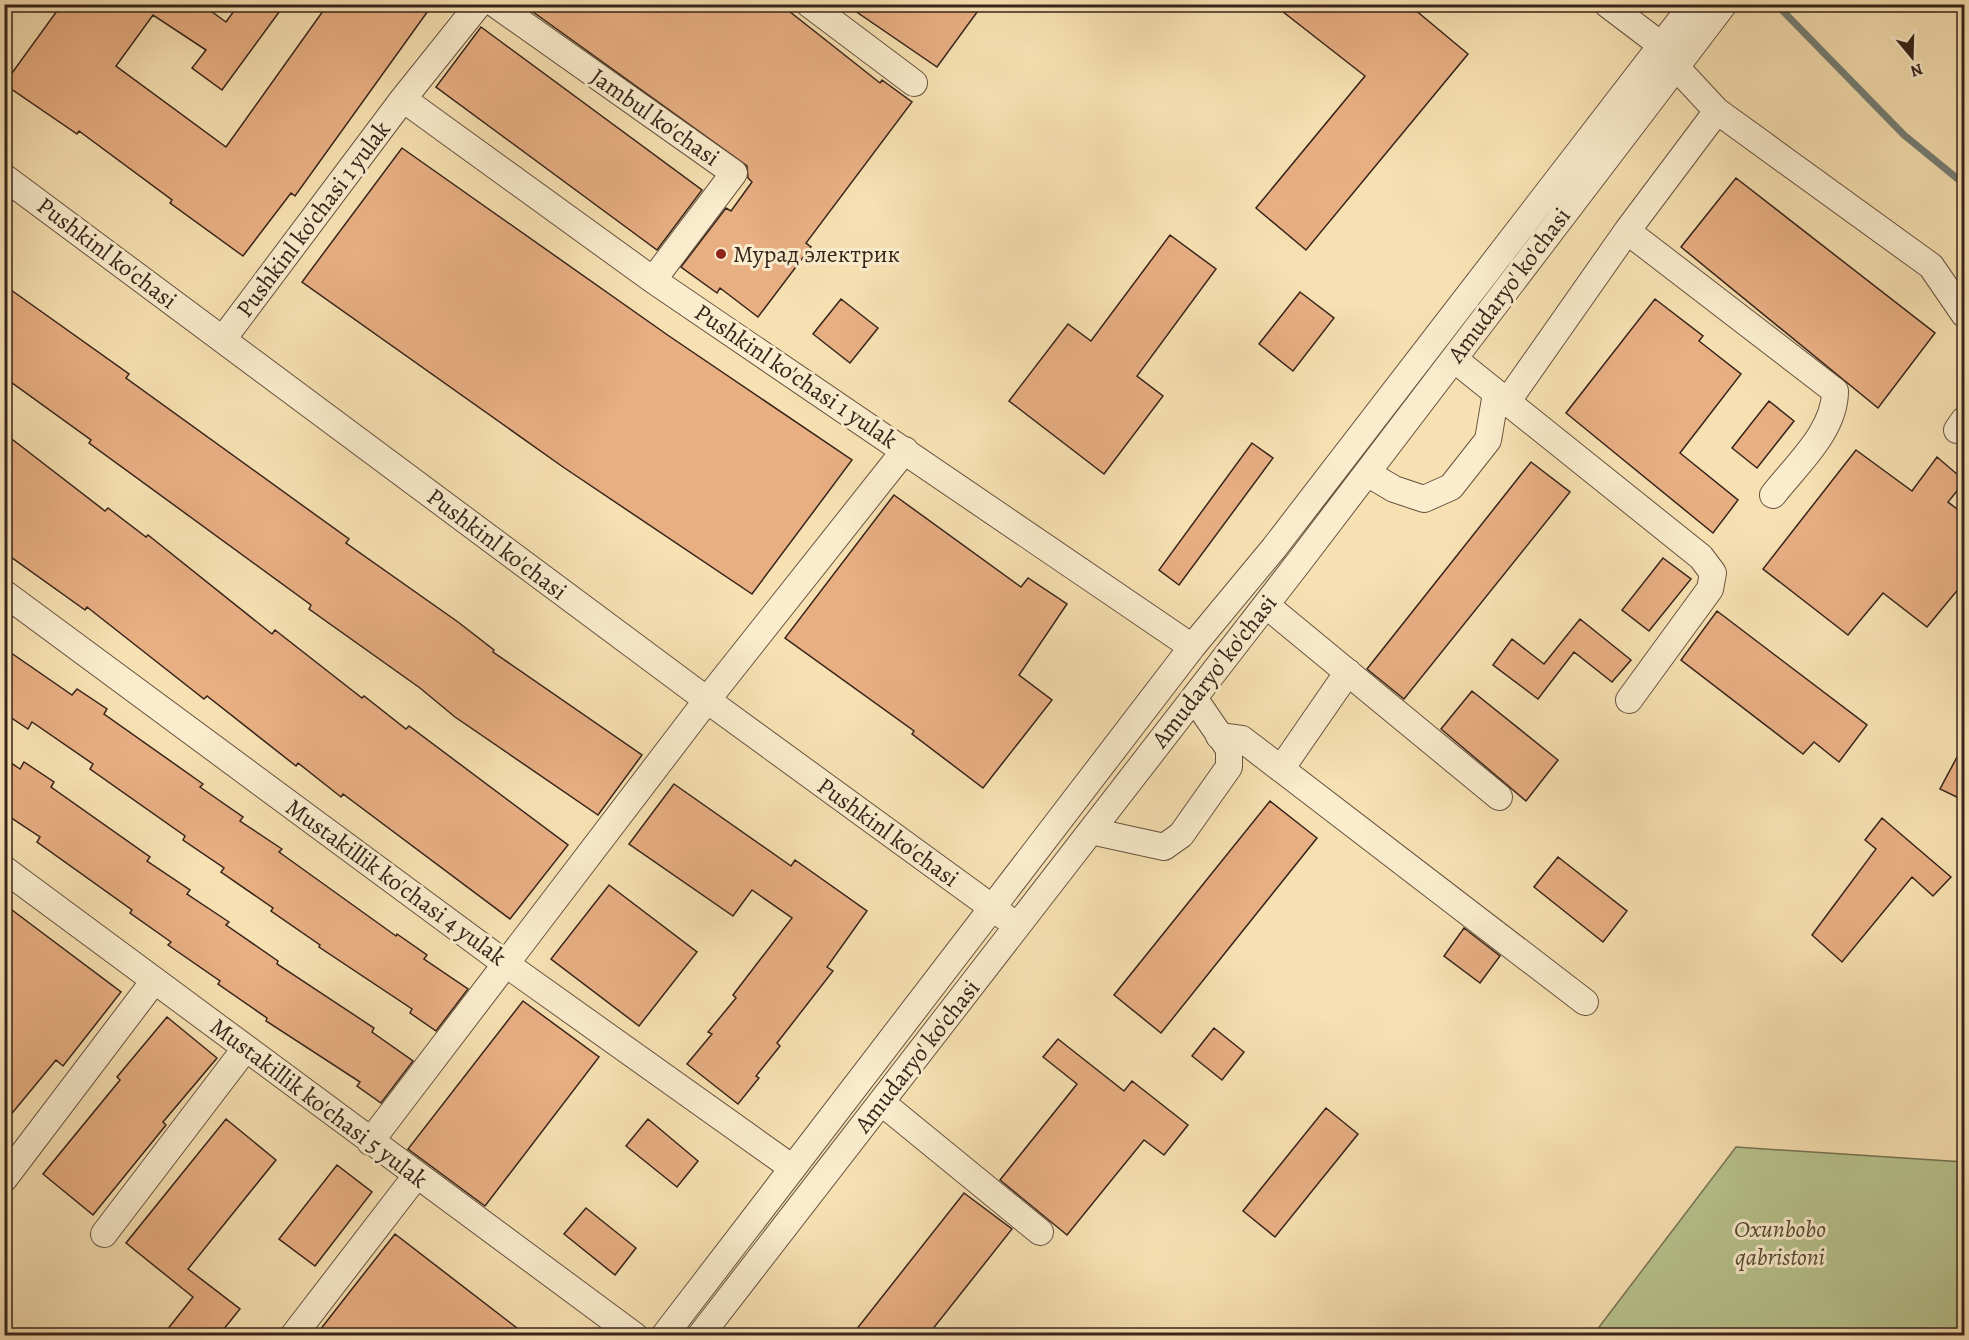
<svg xmlns="http://www.w3.org/2000/svg" width="1969" height="1340" viewBox="0 0 1969 1340" font-family="Alegreya,serif">
  <style>
    .green { fill: #b8c48f; stroke: #787454; stroke-width: 1.5 }
    .lines { fill: none; stroke-linecap: round; stroke-linejoin: round }
    .stream { stroke: #757f77; stroke-width: 7 }
    .building { fill: #e8af83; stroke: #37241a; stroke-width: 1.5 }
    .minor-casing { stroke: #675340; stroke-width: 28 }
    .minor { stroke: #faeccd; stroke-width: 26 }
    .poi-dot { fill: #8f2418; stroke: #faeccd; stroke-width: 2 }
    .labels { text-anchor: middle; dominant-baseline: central; stroke-width: 6; stroke-linejoin: round; paint-order: stroke }
    .street-label { font-size: 24px; fill: #37241a; stroke: #faeccd }
    .poi-label { font-size: 24px; fill: #37241a; stroke: #faeccd; text-anchor: start }
    .park-label { font-size: 24px; font-style: italic; fill: #574c37; stroke: #faeccd }
  </style>
  <rect width="100%" height="100%" fill="#f7e1b2"/>
  <filter id="stains"><feTurbulence type="fractalNoise" baseFrequency=".00333" numOctaves="4"/><feColorMatrix values="0 0 0 0 .2 0 0 0 0 .09 0 0 0 0 .02 0 0 0 .5 -.17"/></filter>
  <radialGradient id="worn" r=".72"><stop offset=".6" stop-color="#630" stop-opacity="0"/><stop offset="1" stop-color="#630" stop-opacity=".3"/></radialGradient>
  <path class="green" d="M 1736,1147 L 1964,1162 L 1964,1335 L 1593,1335 Z"/>
  <g class="lines">
    <path class="stream" d="M 1776,4 L 1904,135 L 1964,184"/>
  </g>
  <path class="building" d="M 62,4 L 201,4 L 226,22 L 239,4 L 285,4 L 222,90 L 192,68 L 206,50 L 153,15 L 116,66 L 226,147 L 328,4 L 433,4 L 295,196 L 291,193 L 243,256 L 170,203 L 172,200 L 79,131 L 77,134 L 4,84 Z
    M 522,4 L 646,4 L 657,12 L 663,4 L 780,4 L 880,83 L 882,80 L 912,102 L 806,243 L 811,247 L 758,317 L 720,288 L 717,293 L 681,267 L 726,208 L 731,211 L 752,182 L 748,178 L 747,166 Z
    M 845,4 L 983,4 L 937,67 Z
    M 1273,4 L 1408,4 L 1468,54 L 1306,250 L 1256,208 L 1365,76 Z
    M 481,27 L 702,190 L 657,250 L 436,87 Z
    M 402,148 L 669,336 L 852,460 L 752,594 L 563,467 L 302,282 Z
    M 1736,178 L 1935,333 L 1878,408 L 1681,247 Z
    M 1170,235 L 1216,269 L 1137,376 L 1163,396 L 1104,474 L 1009,401 L 1068,324 L 1091,341 Z
    M 4,285 L 129,374 L 126,378 L 349,539 L 346,543 L 458,622 L 494,650 L 493,652 L 642,755 L 598,815 L 455,717 L 420,688 L 309,609 L 311,605 L 89,443 L 91,440 L 4,377 Z
    M 1300,292 L 1334,318 L 1293,371 L 1259,344 Z
    M 841,299 L 878,328 L 850,363 L 813,334 Z
    M 1655,299 L 1703,336 L 1699,341 L 1741,374 L 1680,453 L 1738,500 L 1713,533 L 1566,413 Z
    M 1769,401 L 1794,421 L 1757,468 L 1732,448 Z
    M 4,433 L 105,511 L 108,508 L 146,537 L 148,535 L 272,634 L 275,630 L 362,698 L 364,696 L 406,729 L 409,726 L 568,845 L 510,919 L 343,794 L 341,797 L 298,763 L 296,766 L 207,696 L 204,699 L 87,607 L 85,610 L 4,552 Z
    M 1252,443 L 1273,458 L 1179,585 L 1159,570 Z
    M 1856,450 L 1912,491 L 1937,457 L 1965,481 L 1948,502 L 1965,515 L 1965,581 L 1927,627 L 1883,593 L 1848,635 L 1763,569 Z
    M 1531,462 L 1570,492 L 1404,699 L 1367,669 Z
    M 894,495 L 1021,587 L 1028,578 L 1067,604 L 1019,675 L 1052,700 L 983,788 L 912,734 L 914,731 L 785,638 Z
    M 1663,558 L 1691,579 L 1649,631 L 1622,610 Z
    M 1717,611 L 1867,725 L 1839,762 L 1814,742 L 1803,754 L 1681,660 Z
    M 1580,619 L 1631,660 L 1612,682 L 1574,652 L 1538,699 L 1493,665 L 1512,639 L 1544,664 Z
    M 4,648 L 72,695 L 77,689 L 107,709 L 104,714 L 203,784 L 200,787 L 243,817 L 240,821 L 282,849 L 279,852 L 396,936 L 397,934 L 427,955 L 424,959 L 468,989 L 436,1031 L 410,1013 L 412,1009 L 319,947 L 320,945 L 271,911 L 273,908 L 221,872 L 224,868 L 183,840 L 185,836 L 90,769 L 93,764 L 32,722 L 28,729 L 4,713 Z
    M 1472,691 L 1558,760 L 1526,801 L 1441,729 Z
    M 1965,742 L 1965,801 L 1940,789 Z
    M 4,758 L 20,769 L 24,762 L 54,782 L 51,787 L 150,857 L 147,861 L 190,890 L 187,894 L 229,922 L 226,925 L 278,961 L 277,964 L 374,1028 L 372,1032 L 413,1061 L 381,1103 L 357,1086 L 360,1082 L 266,1021 L 267,1018 L 218,984 L 220,981 L 168,945 L 171,942 L 130,913 L 132,910 L 37,842 L 40,837 L 4,813 Z
    M 674,784 L 791,866 L 795,860 L 867,911 L 827,967 L 833,971 L 777,1043 L 780,1046 L 756,1076 L 759,1078 L 738,1104 L 687,1064 L 712,1034 L 708,1032 L 736,998 L 733,995 L 792,918 L 752,890 L 733,916 L 629,844 Z
    M 1270,801 L 1317,838 L 1161,1033 L 1114,995 Z
    M 1882,818 L 1951,877 L 1933,896 L 1912,877 L 1842,962 L 1812,935 L 1876,849 L 1865,840 Z
    M 1558,857 L 1627,911 L 1603,942 L 1534,887 Z
    M 609,885 L 697,952 L 639,1026 L 551,959 Z
    M 4,904 L 121,992 L 63,1066 L 56,1060 L 4,1123 Z
    M 1464,928 L 1500,956 L 1480,983 L 1444,956 Z
    M 523,1001 L 599,1057 L 485,1206 L 408,1149 Z
    M 167,1017 L 217,1058 L 163,1122 L 166,1125 L 93,1215 L 43,1174 L 120,1080 L 117,1077 Z
    M 1214,1028 L 1244,1052 L 1222,1080 L 1192,1056 Z
    M 1058,1039 L 1124,1091 L 1132,1081 L 1188,1125 L 1164,1155 L 1144,1140 L 1067,1235 L 1000,1180 L 1077,1084 L 1043,1057 Z
    M 1326,1108 L 1358,1134 L 1275,1237 L 1243,1211 Z
    M 226,1119 L 276,1160 L 188,1269 L 240,1309 L 219,1335 L 163,1335 L 193,1297 L 126,1243 Z
    M 648,1119 L 698,1161 L 677,1187 L 626,1146 Z
    M 337,1165 L 372,1192 L 315,1266 L 279,1239 Z
    M 964,1193 L 1012,1229 L 928,1335 L 852,1335 Z
    M 586,1208 L 636,1248 L 615,1275 L 564,1234 Z
    M 395,1234 L 526,1335 L 316,1335 Z"/>
  <g class="lines">
    <defs>
      <path id="minor" d="M 495,4 L 734,173 L 653,280
        M 809,4 L 914,83
        M 1607,4 L 1661,45
        M 1676,67 L 1717,111 L 1931,266 L 1964,314
        M 403,99 L 653,280 L 1192,647
        M 4,177 L 707,700 L 1005,917
        M 1627,231 L 1835,391 C 1835,431 1797,464 1773,495
        M 223,339 L 403,99 L 479,4
        M 1454,359 L 1701,557 L 1713,573 L 1710,589 L 1629,700
        M 1507,402 L 1627,231 L 1717,111
        M 1957,430 L 1964,420
        M 1367,473 L 1394,489 L 1424,499 L 1451,487 L 1488,440 L 1496,393
        M 4,593 L 506,964 L 791,1167
        M 1266,605 L 1499,797
        M 1219,736 L 1242,739 L 1585,1002
        M 1281,769 L 1348,672
        M 1091,831 L 1164,847 L 1181,835 L 1229,767 L 1229,749 L 1194,698
        M 4,869 L 635,1336
        M 881,1102 L 1040,1232
        M 370,1142 L 707,700 L 905,450
        M 4,1179 L 154,981
        M 104,1234 L 245,1049
        M 293,1336 L 416,1176
        M 664,1336 L 1192,647 L 1274,548 L 1693,4
        M 700,1336 L 1299,562 L 1724,4"/>
    </defs>
    <use href="#minor" class="minor-casing"/>
    <use href="#minor" class="minor"/>
  </g>
  <circle class="poi-dot" cx="721" cy="254" r="6"/>
  <g class="labels">
    <g class="street-label">
      <text transform="translate(655 117) rotate(35)">Jambul ko'chasi</text>
      <text transform="translate(313 219) rotate(-53)">Pushkinl ko'chasi 1 yulak</text>
      <text transform="translate(107 253) rotate(37)">Pushkinl ko'chasi</text>
      <text transform="translate(1509 285) rotate(-53)">Amudaryo' ko'chasi</text>
      <text transform="translate(796 376) rotate(34)">Pushkinl ko'chasi 1 yulak</text>
      <text transform="translate(497 544) rotate(37)">Pushkinl ko'chasi</text>
      <text transform="translate(1214 671) rotate(-52)">Amudaryo' ko'chasi</text>
      <text transform="translate(888 832) rotate(36)">Pushkinl ko'chasi</text>
      <text transform="translate(396 882) rotate(36)">Mustakillik ko'chasi 4 yulak</text>
      <text transform="translate(917 1056) rotate(-52)">Amudaryo' ko'chasi</text>
      <text transform="translate(319 1103) rotate(37)">Mustakillik ko'chasi 5 yulak</text>
    </g>
    <g class="poi-label">
      <text x="733" y="254">Мурад электрик</text>
    </g>
    <g class="park-label">
      <text x="1780" y="1229">Oxunbobo<tspan x="1780" dy="28">qabristoni</tspan></text>
    </g>
  </g>
  <rect width="1969" height="1340" fill="none" stroke="#f7e1b2" stroke-width="24"/>
  <rect x="6" y="6" width="1957" height="1328" fill="none" stroke="#37241a" stroke-width="3"/>
  <rect x="12" y="12" width="1945" height="1316" fill="none" stroke="#37241a" stroke-width="1.5"/>
  <g transform="translate(1912 57) rotate(161)" stroke="#faeccd" stroke-width="4.5" paint-order="stroke">
  <path d="M0-4.5L10 22L0 15L-10 22Z" fill="#37241a"/>
  <text y="-9" font-size="16" font-weight="bold" text-anchor="middle" fill="#37241a">N</text>
  </g>
  <rect width="100%" height="100%" filter="url(#stains)"/>
  <rect width="100%" height="100%" fill="url(#worn)"/>
</svg>
